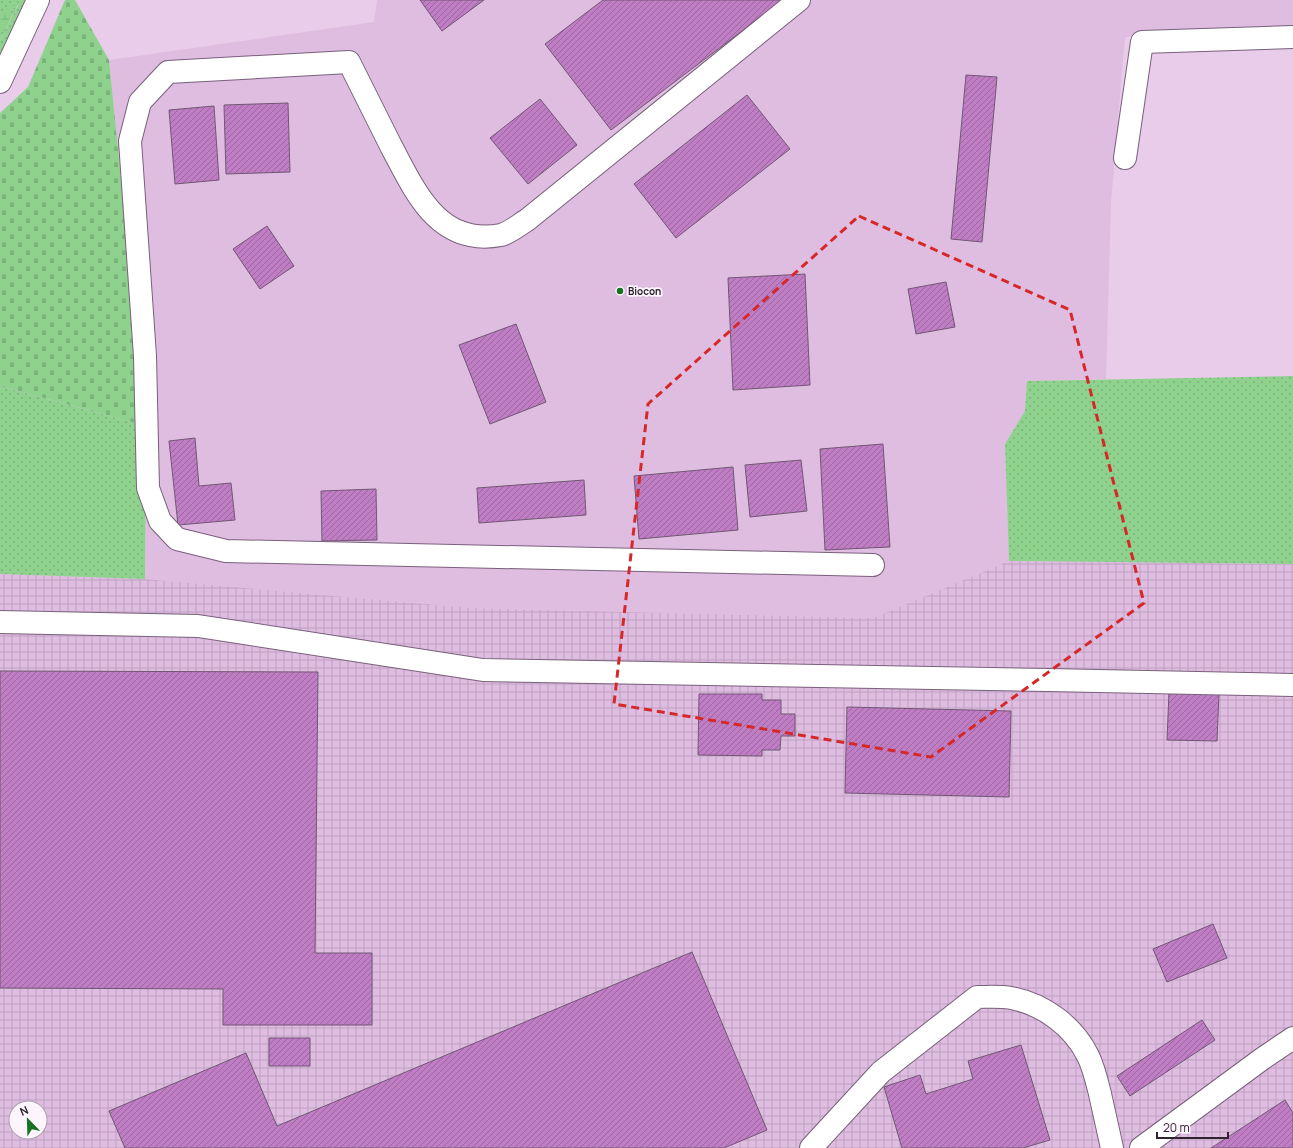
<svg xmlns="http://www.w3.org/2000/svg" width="1293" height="1148" viewBox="0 0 1293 1148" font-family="Manrope,sans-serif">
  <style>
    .built { fill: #dfbde1 }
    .industrial { fill: url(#industrial-grid); fill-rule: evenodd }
    .grass { fill: url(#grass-dots) }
    .wetland { fill: url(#wetland-marsh) }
    .cemetery { fill: url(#cemetery-stones) }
    .building { fill: url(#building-hatch); stroke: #705772 }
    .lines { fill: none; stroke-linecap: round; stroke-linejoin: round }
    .minor-casing { stroke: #79607b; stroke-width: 24 }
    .minor { stroke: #fff; stroke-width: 22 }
    .marked { fill: none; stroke: #d62828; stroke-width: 3; stroke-dasharray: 8 5; stroke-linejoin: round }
    .poi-dot { fill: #157220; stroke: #fdf4fd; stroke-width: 1.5 }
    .labels { text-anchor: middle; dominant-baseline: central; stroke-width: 3.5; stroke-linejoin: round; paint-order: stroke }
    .poi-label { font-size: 10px; font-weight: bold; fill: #2e232f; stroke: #fdf4fd; text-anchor: start }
  </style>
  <defs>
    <pattern id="industrial-grid" width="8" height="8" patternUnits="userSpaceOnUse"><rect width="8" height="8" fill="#dfbde1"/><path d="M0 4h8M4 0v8" fill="none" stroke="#c0a2c1"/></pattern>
    <pattern id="grass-dots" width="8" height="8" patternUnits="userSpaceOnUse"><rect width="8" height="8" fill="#8ed28e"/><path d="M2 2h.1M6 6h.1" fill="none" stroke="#7bb47b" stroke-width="1.8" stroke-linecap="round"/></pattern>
    <pattern id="wetland-marsh" width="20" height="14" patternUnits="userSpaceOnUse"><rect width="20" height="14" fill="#8ed28e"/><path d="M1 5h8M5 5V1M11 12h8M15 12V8" fill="none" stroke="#7bb47b"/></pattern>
    <pattern id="cemetery-stones" width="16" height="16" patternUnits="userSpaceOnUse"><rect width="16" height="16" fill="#8ed28e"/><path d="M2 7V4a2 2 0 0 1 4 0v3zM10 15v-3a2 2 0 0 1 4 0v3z" fill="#7bb47b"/></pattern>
    <pattern id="building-hatch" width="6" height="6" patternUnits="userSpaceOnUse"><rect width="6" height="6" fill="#bf7ec4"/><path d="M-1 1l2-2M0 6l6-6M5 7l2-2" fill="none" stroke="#9c67a0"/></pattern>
  </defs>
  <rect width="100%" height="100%" fill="#e8ccea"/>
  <path class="built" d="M 377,0 L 1293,0 L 1293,28 L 1125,37 L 1111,203 L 1106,379 L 1027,381 L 1025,411 L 1005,444 L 1009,561 L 874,618 L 472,608 L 145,579 L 146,426 L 109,60 L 374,22 Z"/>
  <path class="industrial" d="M 1009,561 L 1293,564 L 1293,1148 L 0,1148 L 0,574 L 145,579 L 472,608 L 873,618 ZM 16,1108 L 40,1108 L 40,1132 L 16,1132 Z"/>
  <path class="grass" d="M 0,0 L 28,0 L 0,64 L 0,41 L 18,5 L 0,12 Z
    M 1293,376 L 1293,564 L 1009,561 L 1005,444 L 1025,411 L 1027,381 Z
    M 0,386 L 146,426 L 145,579 L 0,574 Z"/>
  <path class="wetland" d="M 18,4 L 0,41 L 0,12 Z"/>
  <path class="cemetery" d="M 65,0 L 75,0 L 109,60 L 146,426 L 0,386 L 0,113 L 28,87 Z"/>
  <path class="building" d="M 420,0 L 484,0 L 442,31 Z
    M 603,0 L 783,0 L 611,130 L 545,44 Z
    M 966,75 L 997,77 L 982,242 L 951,239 Z
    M 747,95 L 790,149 L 676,238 L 634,184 Z
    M 540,99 L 577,145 L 528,184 L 490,138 Z
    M 288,103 L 290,172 L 226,174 L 224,105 Z
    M 214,106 L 219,180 L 175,184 L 169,110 Z
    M 267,226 L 294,266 L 260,289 L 233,249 Z
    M 805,274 L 810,385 L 733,390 L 728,278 Z
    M 946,282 L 955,327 L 916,334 L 908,289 Z
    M 516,324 L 546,402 L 490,424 L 459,345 Z
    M 195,438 L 199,486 L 231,483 L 235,520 L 178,525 L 169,441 Z
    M 883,444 L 890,547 L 825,550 L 820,449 Z
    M 801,460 L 807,511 L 750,517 L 745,465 Z
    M 733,467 L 738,530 L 639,539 L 634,476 Z
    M 584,480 L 586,515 L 479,523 L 477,488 Z
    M 376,489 L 377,540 L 322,541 L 321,491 Z
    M 0,671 L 318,672 L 315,953 L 372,953 L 372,1025 L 223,1025 L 223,989 L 0,988 Z
    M 1169,692 L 1219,693 L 1217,741 L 1167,740 Z
    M 699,694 L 762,694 L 762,700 L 781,700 L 781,714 L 795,714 L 795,736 L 781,736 L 780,750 L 762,750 L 762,756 L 698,755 Z
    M 847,707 L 1011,711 L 1009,797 L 845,793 Z
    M 1213,924 L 1227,958 L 1167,982 L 1153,949 Z
    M 692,952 L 767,1130 L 724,1148 L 125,1148 L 109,1111 L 246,1053 L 277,1126 Z
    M 1202,1020 L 1215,1040 L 1130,1096 L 1117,1076 Z
    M 269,1038 L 310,1038 L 310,1066 L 269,1066 Z
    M 1021,1045 L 1050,1140 L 1023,1148 L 902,1148 L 884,1087 L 920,1075 L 926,1094 L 973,1079 L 968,1061 Z
    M 1285,1100 L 1293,1113 L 1293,1148 L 1211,1148 Z"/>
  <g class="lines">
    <defs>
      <path id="minor" d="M 799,0 L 527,220 C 519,225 509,233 501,235 C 438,247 415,191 391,146 C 377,118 363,90 349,62 L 168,72 L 140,102 L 130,141 L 145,356 L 148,488 L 160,521 L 177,539 L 226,551 L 873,565
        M 0,82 L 38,0
        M 1125,158 L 1142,42 L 1293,37
        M 0,622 L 198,626 L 483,670 L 1048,680 L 1293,685
        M 811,1148 L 881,1072 L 977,997 C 988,997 1000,996 1011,998 C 1044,1004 1074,1027 1088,1056 C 1094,1068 1097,1082 1100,1094 C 1104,1112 1108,1130 1112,1148
        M 1141,1148 L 1262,1059 L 1293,1038"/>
    </defs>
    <use href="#minor" class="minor-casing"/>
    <use href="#minor" class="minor"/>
  </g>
  <path class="marked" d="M 859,216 L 1070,310 L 1144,603 L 931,757 L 614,704 L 648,404 Z"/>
  <circle class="poi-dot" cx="620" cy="291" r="4"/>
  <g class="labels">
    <g class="poi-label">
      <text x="628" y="291">Biocon</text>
    </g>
  </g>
  <g transform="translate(28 1120) rotate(337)"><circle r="19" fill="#fdf4fd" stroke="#aaa0ab"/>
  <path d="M0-3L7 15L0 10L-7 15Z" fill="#157220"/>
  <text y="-6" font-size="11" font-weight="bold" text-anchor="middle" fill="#2e232f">N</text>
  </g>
  <path d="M1157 1132v6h71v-6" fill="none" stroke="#2e232f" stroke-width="2"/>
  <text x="1163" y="1132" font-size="12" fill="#2e232f" stroke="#fdf4fd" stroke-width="3" paint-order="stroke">20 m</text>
</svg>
